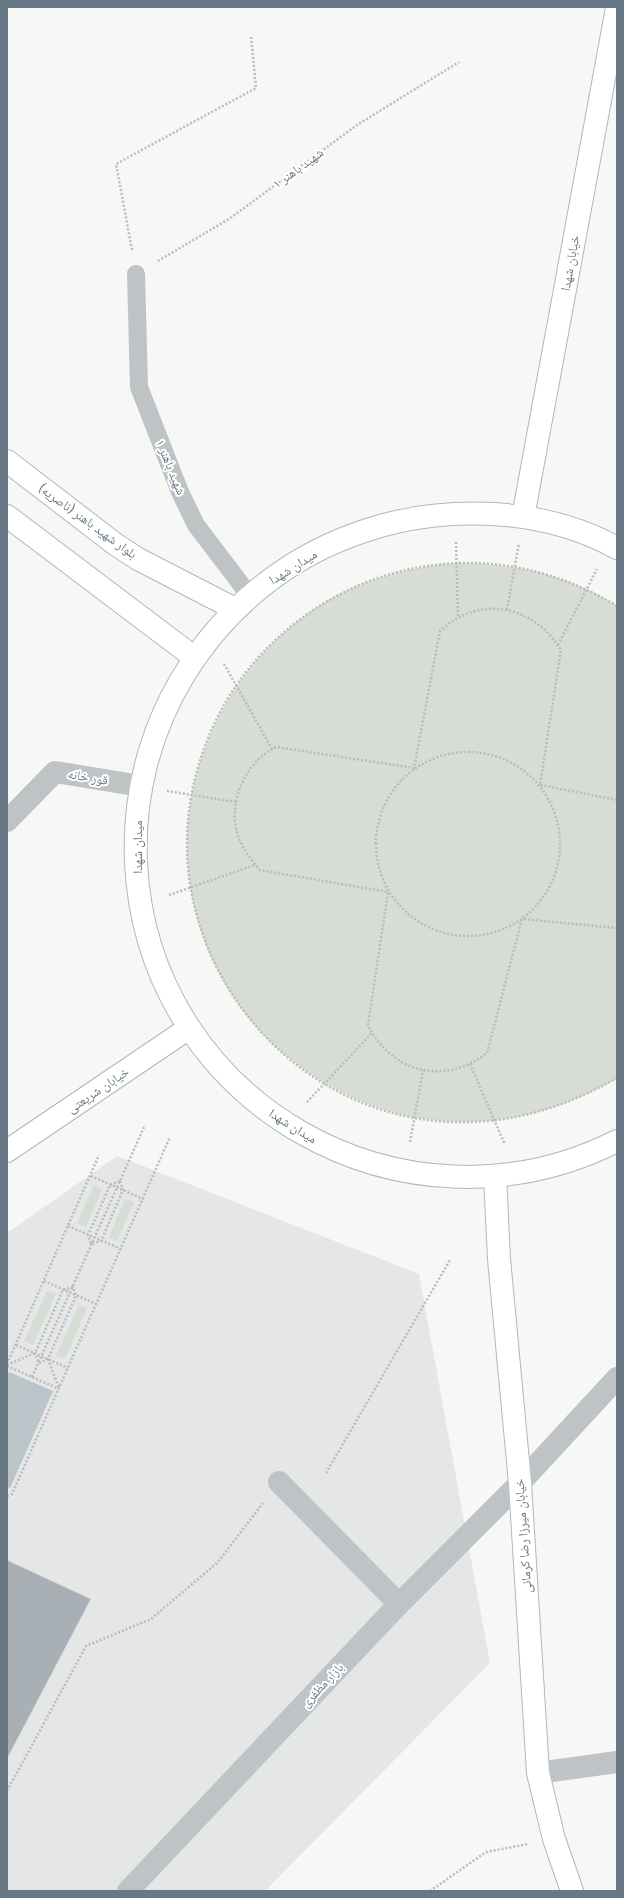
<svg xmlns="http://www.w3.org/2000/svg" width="624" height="1898" viewBox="0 0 624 1898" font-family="'Fira Sans Condensed','Noto Naskh Arabic',sans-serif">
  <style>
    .built { fill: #e5e6e6 }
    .green { fill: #d7dcd4 }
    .water { fill: #bac4c9 }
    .building { fill: #a8b0b5; stroke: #d9d9d7 }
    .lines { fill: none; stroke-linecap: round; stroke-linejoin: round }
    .secondary-casing { stroke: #b1b7bb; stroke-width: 24 }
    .path { stroke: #b9bcbe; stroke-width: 2.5; stroke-dasharray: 2 2; stroke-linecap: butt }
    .lane { stroke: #bec3c6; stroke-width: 18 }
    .street { stroke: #bec3c6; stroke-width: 22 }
    .secondary { stroke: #fff; stroke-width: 22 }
    .labels { text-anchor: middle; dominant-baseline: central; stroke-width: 4; stroke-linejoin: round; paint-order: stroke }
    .street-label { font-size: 13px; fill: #687884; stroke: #fff }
  </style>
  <rect width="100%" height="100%" fill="#f7f7f5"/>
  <path class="built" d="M 117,1156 L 419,1274 L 490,1663 L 265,1891 L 7,1891 L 7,1759 L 91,1599 L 7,1560 L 7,1233 Z"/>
  <path class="green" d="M 456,563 C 513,563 569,575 617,606 L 617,1078 C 549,1118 477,1132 399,1114 C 344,1100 294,1069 256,1027 C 146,902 172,715 303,617 C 347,583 402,568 456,563 Z
    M 94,1185 L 102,1189 L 86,1227 L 77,1223 Z
    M 125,1199 L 134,1202 L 117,1241 L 109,1237 Z
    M 47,1291 L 56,1294 L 33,1345 L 24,1341 Z
    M 79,1305 L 87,1308 L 65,1359 L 56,1355 Z"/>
  <path class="water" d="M 9,1372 L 53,1391 L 10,1488 L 7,1487 L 7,1376 Z"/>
  <path class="building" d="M 7,1560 L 91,1599 L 7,1759 Z"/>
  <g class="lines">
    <defs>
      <path id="secondary" d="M 7,461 L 115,544 L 138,559 L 235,609
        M 7,516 L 195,658
        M 523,517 L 617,8
        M 617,548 C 539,505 435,504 353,535 C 282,561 223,611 184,675 C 149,732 133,798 136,863 C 148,1104 404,1248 617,1141
        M 7,1151 L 189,1028
        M 495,1176 L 499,1259 L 520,1483 L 538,1773 L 554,1839 L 572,1891"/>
    </defs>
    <use href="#secondary" class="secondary-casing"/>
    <path class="path" d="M 132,250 L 116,164 L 256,88 L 251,36
      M 158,261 L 229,219 L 357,125 L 459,62
      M 456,542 L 458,617
      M 617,606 C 542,561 458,550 375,579 C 314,601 262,643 228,698 C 192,758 178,831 193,900 C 221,1028 335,1126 469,1122 C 522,1121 571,1104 617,1078
      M 507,610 L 519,543
      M 558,645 L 597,569
      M 224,664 L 272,749
      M376 844a92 92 0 1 1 184 0a92 92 0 1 1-184 0Z
      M 167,791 L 236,802
      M 617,800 L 540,785 L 561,650 C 533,605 480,594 440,631 L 414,768 L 276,747 C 245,762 227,803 238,836 C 243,849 251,860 260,870 L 388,892 L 368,1025 C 392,1073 444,1086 487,1053 L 522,919 L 617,928
      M 169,895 L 255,865
      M 470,1064 L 505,1145
      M 307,1102 L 372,1033
      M 410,1142 L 423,1070
      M 91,1176 L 143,1199
      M 120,1181 L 123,1190 L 101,1241 L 91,1244 L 88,1235 L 110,1185 Z
      M 68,1226 L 121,1249
      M 44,1281 L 96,1304
      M 16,1345 L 68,1368
      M 48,1359 L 59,1388
      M 7,1364 L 99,1155
      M 7,1365 L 35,1353 L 63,1290 L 73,1287 L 76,1296 L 48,1359 L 39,1363 L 35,1353
      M 7,1366 L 59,1389
      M 32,1377 L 145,1125
      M 326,1473 L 450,1260
      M 7,1496 L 12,1494 L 170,1137
      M 7,1791 L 86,1646 L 151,1619 L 218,1562 L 263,1503
      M 430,1891 L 486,1852 L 528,1844"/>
    <path class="lane" d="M 136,274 L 139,387 L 180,492 L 196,525 L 250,596"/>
    <path class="street" d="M 7,821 L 55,772 L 141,786
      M 279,1482 L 399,1604
      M 538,1773 L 617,1762
      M 128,1891 L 399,1604 L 520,1483 L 617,1378"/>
    <use href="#secondary" class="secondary"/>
  </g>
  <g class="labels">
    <g class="street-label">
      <text transform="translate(298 168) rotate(-36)">شهید باهنر ۱</text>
      <text transform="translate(570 263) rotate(-80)">خیابان شهدا</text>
      <text transform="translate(171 467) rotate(68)">شهید باهنر ۱</text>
      <text transform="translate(88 521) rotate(36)">بلوار شهید باهنر (ناصریه)</text>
      <text transform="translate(293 567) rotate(-32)">میدان شهدا</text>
      <text transform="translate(88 777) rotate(10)">قور خانه</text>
      <text transform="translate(137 847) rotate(-90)">میدان شهدا</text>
      <text transform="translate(98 1090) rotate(-34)">خیابان شریعتی</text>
      <text transform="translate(293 1126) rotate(32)">میدان شهدا</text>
      <text transform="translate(523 1536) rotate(-94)">خیابان میرزا رضا کرمانی</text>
      <text transform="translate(322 1685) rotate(-47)">بازار مظفری</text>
    </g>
  </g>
  <rect width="624" height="1898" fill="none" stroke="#687884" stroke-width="16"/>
</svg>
